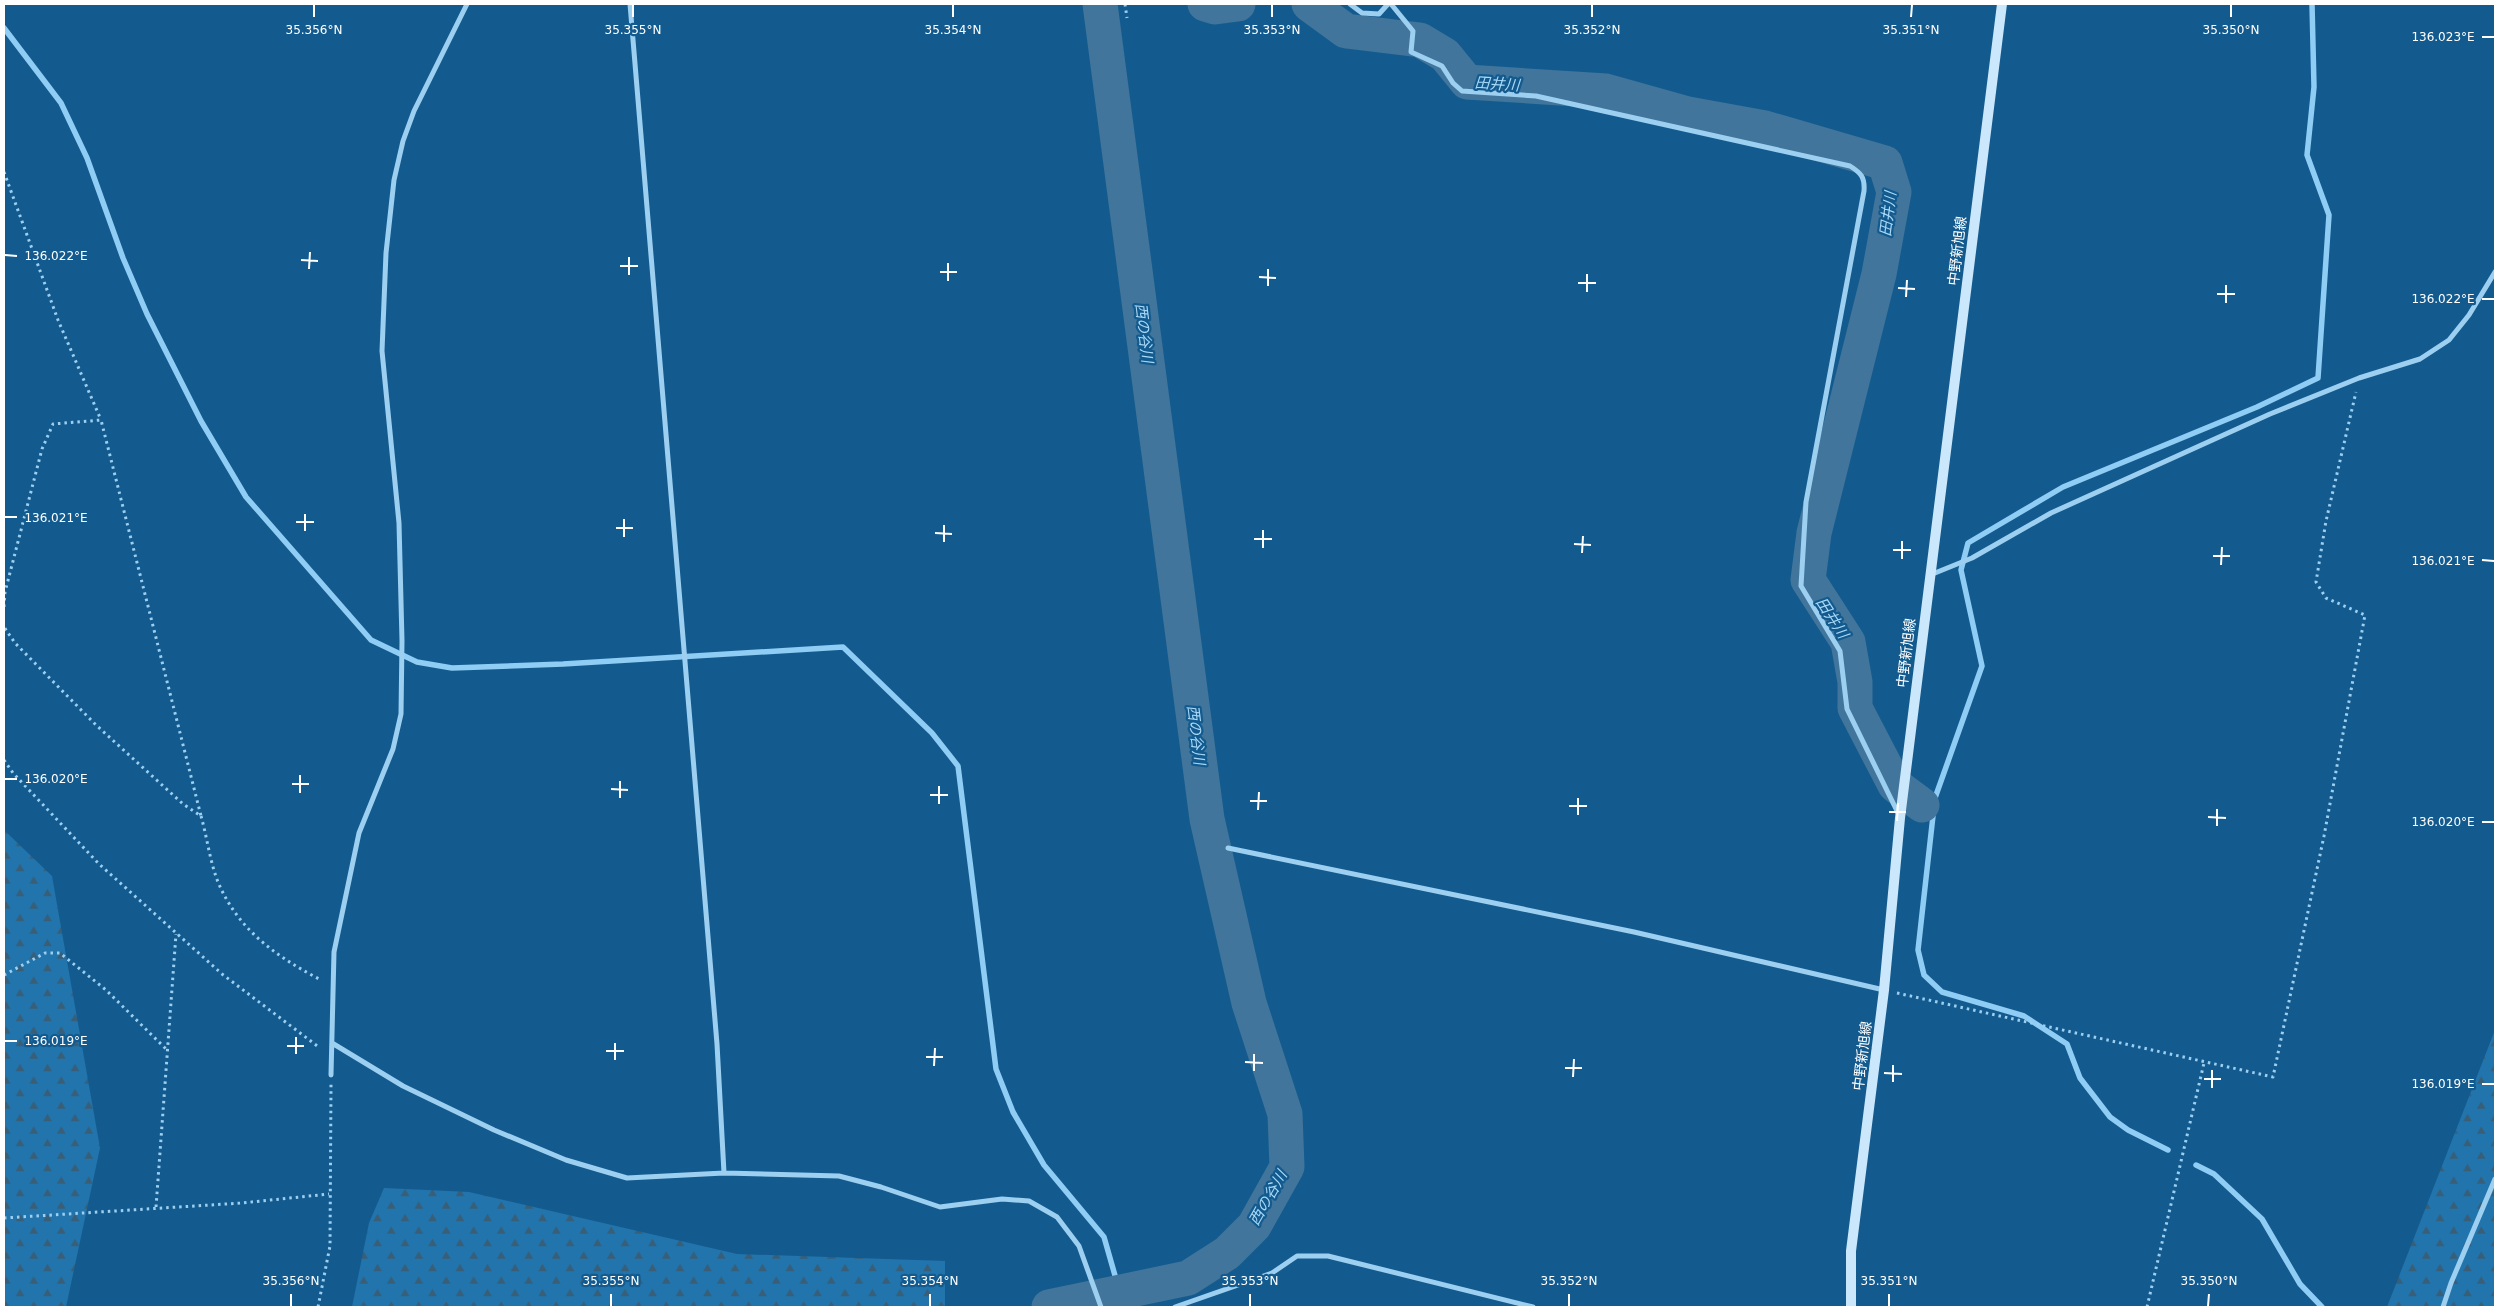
<svg xmlns="http://www.w3.org/2000/svg" width="2499" height="1311" viewBox="0 0 2499 1311" font-family="'DejaVu Sans','Noto Sans JP',sans-serif">
  <style>
    .forest { fill: url(#forest-firs) }
    .lines { fill: none; stroke-linecap: round; stroke-linejoin: round }
    .stream { stroke: #8fcdf5; stroke-width: 5.5 }
    .river { stroke: #41759b; stroke-width: 35 }
    .path { stroke: #9dcff1; stroke-width: 3; stroke-dasharray: 2.5 4; stroke-linecap: butt }
    .street { stroke: #9dcff1; stroke-width: 5 }
    .secondary { stroke: #cbe7fc; stroke-width: 10 }
    .ticks { fill: none; stroke: #fff; stroke-width: 2 }
    .labels { text-anchor: middle; dominant-baseline: central; stroke-width: 4.5; stroke-linejoin: round; paint-order: stroke }
    .street-label { font-size: 14px; fill: #fff; stroke: #135b8f }
    .water-label { font-size: 15px; font-style: italic; fill: #a9d9f8; stroke: #135b8f }
    .ticks-label { font-size: 12px; text-anchor: middle; fill: #fff; stroke: #135b8f; stroke-width: 4.5; stroke-linejoin: round; paint-order: stroke }
  </style>
  <defs>
    <pattern id="forest-firs" width="22" height="20" patternUnits="userSpaceOnUse" patternTransform="scale(1.25)"><rect width="22" height="20" fill="#2174ac"/><path d="M5 1l3.5 6h-7zM16 11l3.5 6h-7z" fill="#395e77"/></pattern>
  </defs>
  <rect width="100%" height="100%" fill="#135b8f"/>
  <path class="forest" d="M 4,830 L 52,876 L 100,1148 L 66,1307 L 4,1307 Z
    M 2495,1030 L 2495,1307 L 2387,1307 Z
    M 384,1188 L 469,1192 L 737,1254 L 945,1261 L 945,1307 L 352,1307 L 369,1223 Z"/>
  <g class="lines">
    <path class="stream" d="M 4,28 L 61,103 L 87,158 L 123,258 L 147,314 L 201,421 L 246,497 L 371,640 L 417,662 L 452,668 L 563,664 L 843,647 L 932,733 L 958,766 L 996,1069 L 1013,1112 L 1044,1165 L 1104,1237 L 1124,1307
      M 2168,1150 L 2128,1130 L 2110,1117 L 2080,1078 L 2067,1044 L 2024,1016 L 1942,992 L 1924,975 L 1918,950 L 1935,798 L 1982,666 L 1961,570 L 1968,543 L 2063,487 L 2257,407 L 2318,378 L 2329,215 L 2307,155 L 2314,87 L 2312,4
      M 2196,1165 L 2214,1174 L 2262,1219 L 2300,1284 L 2322,1307"/>
    <path class="river" d="M 1205,4 L 1215,7 L 1238,4
      M 1309,4 L 1346,31 L 1420,40 L 1445,55 L 1467,82 L 1606,91 L 1688,114 L 1765,128 L 1885,163 L 1894,192 L 1879,274 L 1814,533 L 1808,580 L 1848,642 L 1855,682 L 1855,708 L 1895,785 L 1922,805
      M 1049,1307 L 1188,1278 L 1227,1253 L 1254,1226 L 1287,1167 L 1285,1114 L 1249,1003 L 1207,819 L 1100,4"/>
    <path class="path" d="M 1125,4 L 1127,18
      M 4,172 L 58,320 L 101,420
      M 4,607 L 5,592 L 42,449 L 53,424 L 101,420 L 201,816 L 183,804 L 96,725 L 15,643 L 4,627
      M 4,760 L 13,773 L 99,864 L 222,974 L 320,1048
      M 201,816 C 207,837 210,862 218,882 C 238,930 277,957 321,980
      M 4,975 L 45,953 L 60,953 L 106,990 L 166,1049
      M 1897,993 L 2273,1077 L 2324,836 L 2365,615 L 2326,598 L 2316,582 L 2326,521 L 2356,392
      M 156,1207 L 176,934
      M 4,1218 L 242,1203 L 329,1194
      M 318,1307 L 330,1246 L 331,1084
      M 2147,1307 L 2204,1063"/>
    <path class="street" d="M 630,4 L 717,1044 L 724,1173
      M 1350,4 L 1362,13 L 1379,14 L 1388,4
      M 1391,4 L 1413,31 L 1411,52 L 1442,66 L 1453,83 L 1462,91 L 1536,96 L 1850,166 C 1861,173 1865,177 1864,191 L 1806,502 L 1801,586 L 1840,651 L 1847,709 L 1899,815
      M 1930,575 L 1972,558 L 2051,513 L 2270,414 L 2359,378 L 2420,359 L 2449,340 L 2469,315 L 2495,272
      M 1228,848 L 1634,932 L 1884,990
      M 332,1043 L 403,1086 L 494,1130 L 566,1160 L 627,1178 L 724,1173 L 839,1176 L 881,1187 L 940,1207 L 1002,1199 L 1029,1201 L 1057,1217 L 1079,1246 L 1101,1307
      M 331,1075 L 334,952 L 359,833 L 393,749 L 401,714 L 402,641 L 399,523 L 382,351 L 386,253 L 394,180 L 403,141 L 414,111 L 467,4
      M 1175,1307 L 1272,1273 L 1297,1256 L 1328,1256 L 1533,1307
      M 2443,1307 L 2451,1283 L 2495,1179"/>
    <path class="secondary" d="M 1851,1307 L 1851,1251 L 1884,990 L 1900,818 L 2002,4"/>
  </g>
  <path class="ticks" d="M 314,17 L 314,5M 633,17 L 633,5M 953,17 L 953,5M 1272,17 L 1272,5M 1592,17 L 1592,5M 1911,17 L 1912,5M 2231,17 L 2231,5M 2482,37 L 2494,37M 5,255 L 17,256M 301,260 L 318,261M 620,266 L 638,266M 309,269 L 310,252M 940,272 L 957,272M 629,275 L 629,257M 1259,277 L 1276,278M 948,281 L 948,263M 1578,283 L 1596,283M 1268,286 L 1268,269M 1898,288 L 1915,289M 1587,292 L 1587,274M 2217,294 L 2235,294M 1906,297 L 1907,280M 2482,299 L 2494,299M 2226,303 L 2226,285M 5,517 L 17,517M 296,522 L 314,522M 616,528 L 633,528M 305,531 L 305,514M 935,533 L 952,534M 624,537 L 624,519M 1254,539 L 1272,539M 944,542 L 944,525M 1574,544 L 1591,545M 1263,548 L 1263,530M 1893,550 L 1911,550M 1582,553 L 1583,536M 2213,556 L 2230,556M 1902,559 L 1902,541M 2482,560 L 2494,561M 2221,565 L 2222,547M 5,779 L 17,779M 292,784 L 309,784M 611,789 L 628,790M 300,793 L 300,775M 930,795 L 948,795M 620,798 L 620,781M 1250,801 L 1267,801M 939,804 L 939,786M 1569,806 L 1587,806M 1258,810 L 1259,792M 1889,812 L 1906,812M 1578,815 L 1578,798M 2208,817 L 2226,818M 1897,821 L 1898,803M 2482,822 L 2494,822M 2217,826 L 2217,809M 5,1041 L 17,1041M 287,1046 L 304,1046M 606,1051 L 624,1051M 296,1054 L 296,1037M 926,1057 L 943,1057M 615,1060 L 615,1043M 1245,1062 L 1263,1063M 934,1066 L 935,1048M 1565,1068 L 1582,1068M 1254,1071 L 1254,1054M 1884,1073 L 1902,1074M 1573,1077 L 1574,1059M 2204,1079 L 2221,1079M 1893,1082 L 1893,1065M 2482,1084 L 2494,1084M 2212,1088 L 2212,1070M 291,1306 L 291,1294M 611,1306 L 611,1294M 930,1306 L 930,1294M 1250,1306 L 1250,1294M 1569,1306 L 1569,1294M 1889,1306 L 1889,1294M 2208,1306 L 2209,1294"/>
  <g class="labels">
    <g class="street-label">
      <text transform="translate(1957 251) rotate(-83)">中野新旭線</text>
      <text transform="translate(1906 653) rotate(-83)">中野新旭線</text>
      <text transform="translate(1862 1056) rotate(-83)">中野新旭線</text>
    </g>
    <g class="water-label">
      <text transform="translate(1497 84) rotate(4)">田井川</text>
      <text transform="translate(1888 214) rotate(-83)">田井川</text>
      <text transform="translate(1144 333) rotate(83)">西の谷川</text>
      <text transform="translate(1832 618) rotate(57)">田井川</text>
      <text transform="translate(1196 735) rotate(83)">西の谷川</text>
      <text transform="translate(1268 1198) rotate(-60)">西の谷川</text>
    </g>
  </g>
  <g class="ticks-label">
    <text x="314" y="34">35.356°N</text>
    <text x="633" y="34">35.355°N</text>
    <text x="953" y="34">35.354°N</text>
    <text x="1272" y="34">35.353°N</text>
    <text x="1592" y="34">35.352°N</text>
    <text x="1911" y="34">35.351°N</text>
    <text x="2231" y="34">35.350°N</text>
    <text x="2443" y="41">136.023°E</text>
    <text x="56" y="260">136.022°E</text>
    <text x="2443" y="303">136.022°E</text>
    <text x="56" y="522">136.021°E</text>
    <text x="2443" y="565">136.021°E</text>
    <text x="56" y="783">136.020°E</text>
    <text x="2443" y="826">136.020°E</text>
    <text x="56" y="1045">136.019°E</text>
    <text x="2443" y="1088">136.019°E</text>
    <text x="291" y="1285">35.356°N</text>
    <text x="611" y="1285">35.355°N</text>
    <text x="930" y="1285">35.354°N</text>
    <text x="1250" y="1285">35.353°N</text>
    <text x="1569" y="1285">35.352°N</text>
    <text x="1889" y="1285">35.351°N</text>
    <text x="2209" y="1285">35.350°N</text>
  </g>
  <rect width="2499" height="1311" fill="none" stroke="#ffffff" stroke-width="10"/>
</svg>
